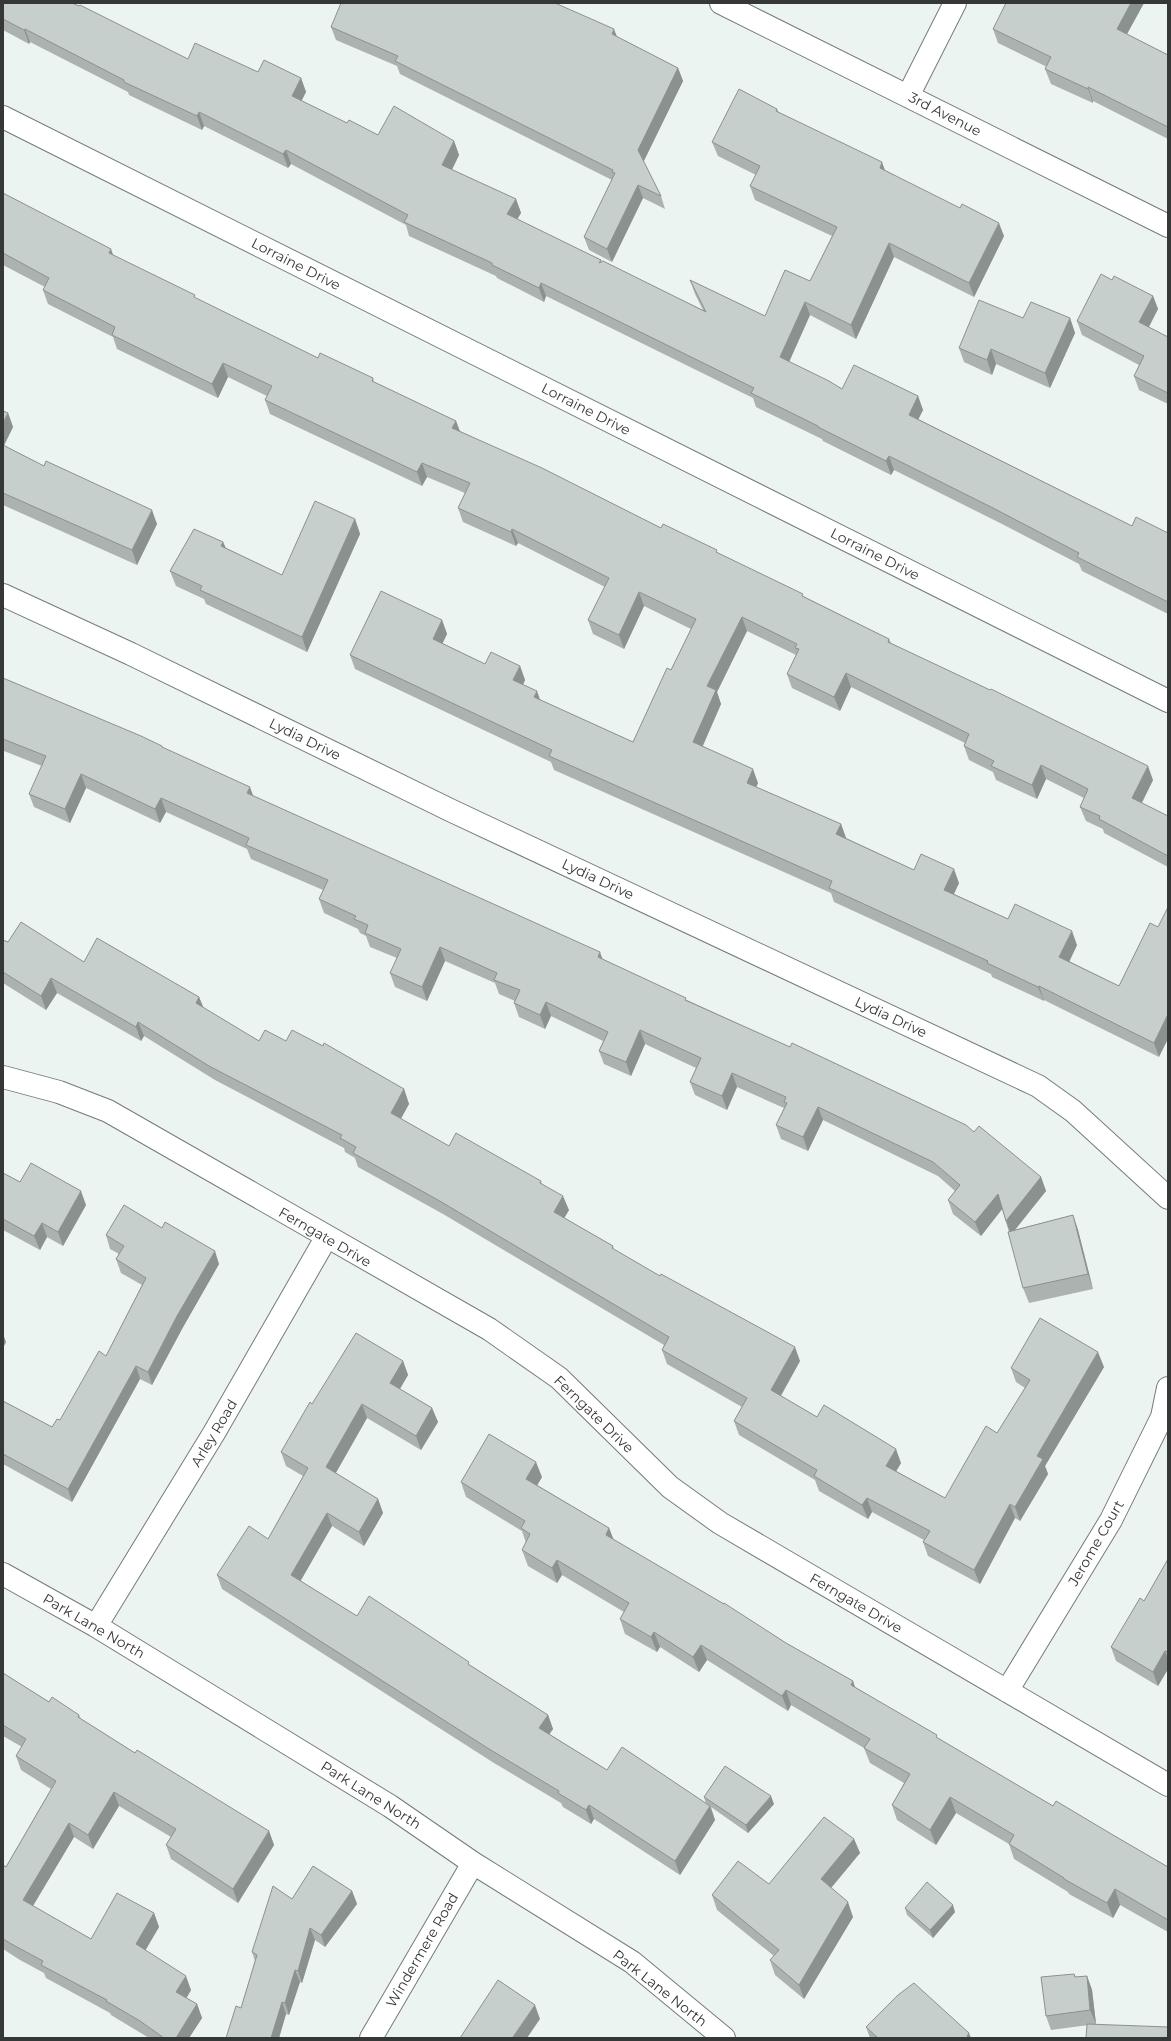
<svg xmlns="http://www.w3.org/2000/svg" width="1171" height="2041" viewBox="0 0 1171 2041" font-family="Montserrat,sans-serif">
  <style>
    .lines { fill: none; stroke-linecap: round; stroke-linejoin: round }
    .minor-casing { stroke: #757b79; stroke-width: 24 }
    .minor { stroke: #fff; stroke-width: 22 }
    .wall { fill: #abb2af }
    .shaded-wall { fill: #8b918f }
    .building { fill: #c7cfcc; stroke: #8b918f }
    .labels { text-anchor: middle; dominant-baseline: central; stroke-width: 3; stroke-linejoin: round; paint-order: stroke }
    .street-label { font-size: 14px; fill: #353837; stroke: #fff }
  </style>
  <rect width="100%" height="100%" fill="#ecf4f1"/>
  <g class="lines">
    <defs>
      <path id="minor" d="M 721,3 L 1168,226
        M 908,96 L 955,3
        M 3,117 L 1168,701
        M 3,595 L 131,654 L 450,810 L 1038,1086 L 1073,1111 L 1168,1198
        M 3,1077 L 59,1092 L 108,1111 L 489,1329 L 559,1378 L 670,1487 L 720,1523 L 1168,1785
        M 3,1574 L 96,1626 L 390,1806 L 473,1863 L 632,1962 L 724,2038
        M 96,1626 L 214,1433 L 326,1238
        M 1007,1691 L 1111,1520 L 1162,1417 L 1168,1388
        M 371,2038 L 473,1863"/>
    </defs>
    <use href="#minor" class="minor-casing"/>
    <use href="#minor" class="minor"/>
  </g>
  <path class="wall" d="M 3,3 L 188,59 L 258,72 L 301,78 L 306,92 L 301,101 L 347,123 L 378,135 L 454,141 L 459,155 L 452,170 L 516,199 L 521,213 L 517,219 L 601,260 L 602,262 L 703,310 L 695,294 L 690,280 L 765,316 L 810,281 L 832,236 L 755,200 L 750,186 L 756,175 L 718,156 L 712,142 L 777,109 L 779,113 L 885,170 L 1004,236 L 974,297 L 894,257 L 856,339 L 810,315 L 789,362 L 842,389 L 918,396 L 923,410 L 918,419 L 1132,526 L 1168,533 L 1168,614 L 1082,571 L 1079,564 L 1000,523 L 894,470 L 891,475 L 823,441 L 822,439 L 756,407 L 753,398 L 546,296 L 544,302 L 497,278 L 496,276 L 409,236 L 406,225 L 291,164 L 288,168 L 204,126 L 202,130 L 129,95 L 128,92 L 30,42 L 29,44 L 3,30 Z
    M 1144,3 L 1127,34 L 1168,55 L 1168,139 L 1093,101 L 1093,103 L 1051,84 L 1045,69 L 1047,67 L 998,43 L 993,29 Z
    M 331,27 L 617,37 L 678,68 L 683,81 L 643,161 L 661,196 L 665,209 L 643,198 L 612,262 L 589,250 L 584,237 L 612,180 L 400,74 L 397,66 L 336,40 Z
    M 3,193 L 113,255 L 196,299 L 318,358 L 373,378 L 374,382 L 456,421 L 460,431 L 661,528 L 718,553 L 805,597 L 889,639 L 891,643 L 1153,780 L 1142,803 L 1168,816 L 1168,867 L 1104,833 L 1103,829 L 1086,821 L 1080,807 L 1084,798 L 1046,779 L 1037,799 L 996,780 L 993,772 L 969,760 L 964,746 L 965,743 L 851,687 L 840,711 L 792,688 L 787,674 L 796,655 L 747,631 L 717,692 L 721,704 L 703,746 L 758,783 L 756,787 L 841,824 L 846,838 L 914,870 L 959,883 L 954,894 L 1008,919 L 1077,945 L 1069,961 L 1119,986 L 1150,923 L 1159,1057 L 1044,1000 L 1044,1001 L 992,977 L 991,974 L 834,902 L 831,893 L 554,770 L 551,762 L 355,669 L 350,655 L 442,620 L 447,634 L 442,643 L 485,664 L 520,666 L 525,680 L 523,685 L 540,700 L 633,742 L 671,670 L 691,629 L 644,606 L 624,649 L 593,634 L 588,620 L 605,587 L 518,543 L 516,546 L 463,522 L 458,508 L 465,493 L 427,477 L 422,486 L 270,414 L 265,400 L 267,396 L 228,377 L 218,398 L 117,349 L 113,337 L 48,304 L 43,290 L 45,287 L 3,265 Z
    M 1112,280 L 1153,296 L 1158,309 L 1149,327 L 1168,337 L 1168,404 L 1139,390 L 1134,376 L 1139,365 L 1082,335 L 1077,321 Z
    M 1023,318 L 1070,318 L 1075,333 L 1050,388 L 996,364 L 992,375 L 964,362 L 959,348 Z
    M 3,411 L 8,413 L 13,427 L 4,446 L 157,524 L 137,565 L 3,505 Z
    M 355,519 L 360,534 L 307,652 L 206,604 L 204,599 L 176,586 L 170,571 L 223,542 L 226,548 L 282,575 Z
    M 3,678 L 163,748 L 253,796 L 603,960 L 687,1000 L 974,1132 L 1041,1177 L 1046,1191 L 1014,1230 L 1073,1215 L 1078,1230 L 1093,1289 L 1029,1303 L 1023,1288 L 1009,1232 L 1002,1209 L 981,1236 L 953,1214 L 948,1200 L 955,1191 L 938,1176 L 823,1120 L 808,1151 L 781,1139 L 776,1125 L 784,1108 L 737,1087 L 727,1110 L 695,1095 L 690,1082 L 696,1068 L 645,1044 L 631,1076 L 604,1064 L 599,1051 L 603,1041 L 551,1016 L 545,1029 L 519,1017 L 514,1003 L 515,1001 L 499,994 L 495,983 L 445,961 L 427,1001 L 395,987 L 390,973 L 397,958 L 370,947 L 366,936 L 360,933 L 358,929 L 324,913 L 319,899 L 323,890 L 251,859 L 247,849 L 166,812 L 160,823 L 86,788 L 70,823 L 34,807 L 29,794 L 42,766 L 4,751 L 3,747 Z
    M 3,940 L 8,942 L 84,962 L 199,997 L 203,1008 L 259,1041 L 286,1041 L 404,1089 L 409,1104 L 401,1119 L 449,1146 L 541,1181 L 542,1184 L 569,1210 L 564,1218 L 613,1246 L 614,1250 L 800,1361 L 781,1396 L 817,1417 L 901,1463 L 896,1471 L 945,1498 L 997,1433 L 1025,1388 L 1016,1382 L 1011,1368 L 1104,1367 L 1045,1466 L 1048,1474 L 1020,1521 L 1015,1518 L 980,1584 L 928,1556 L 923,1542 L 924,1540 L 872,1512 L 868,1519 L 819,1491 L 815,1480 L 739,1435 L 734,1421 L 742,1407 L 667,1364 L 662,1350 L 664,1345 L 443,1214 L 358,1167 L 355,1158 L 345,1152 L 344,1148 L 215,1080 L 144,1036 L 141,1041 L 57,993 L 46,1010 L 3,983 Z
    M 3,1173 L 20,1182 L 86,1205 L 63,1246 L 47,1237 L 40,1250 L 3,1230 Z
    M 106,1235 L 219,1264 L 182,1329 L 152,1385 L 140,1379 L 72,1502 L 3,1464 L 3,1401 L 52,1427 L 60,1420 L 106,1356 L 142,1285 L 121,1273 L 116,1259 L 119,1254 L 110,1249 Z
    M 403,1361 L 408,1375 L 400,1389 L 432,1408 L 438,1422 L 421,1450 L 367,1418 L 336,1473 L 378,1499 L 383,1513 L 364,1546 L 332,1526 L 300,1581 L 357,1616 L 470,1665 L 548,1715 L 553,1729 L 549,1734 L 607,1770 L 706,1804 L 704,1797 L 774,1804 L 748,1833 L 711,1807 L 715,1820 L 680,1875 L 594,1819 L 591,1824 L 563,1807 L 561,1803 L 494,1763 L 222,1589 L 217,1575 L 268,1539 L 303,1476 L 286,1466 L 281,1452 L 312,1404 Z
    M 542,1477 L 537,1485 L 609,1528 L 613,1539 L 786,1643 L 853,1681 L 855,1687 L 939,1739 L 1053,1806 L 1113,1835 L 1168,1867 L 1168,1932 L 1120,1905 L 1113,1918 L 1069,1894 L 1068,1892 L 1014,1859 L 1009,1844 L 956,1813 L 936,1845 L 897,1820 L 892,1805 L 904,1783 L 870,1763 L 864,1748 L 791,1705 L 788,1711 L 707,1660 L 699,1672 L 660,1647 L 657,1652 L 625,1634 L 620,1619 L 624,1612 L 562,1575 L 557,1583 L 528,1566 L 522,1550 L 526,1543 L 522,1531 L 466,1497 L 461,1482 Z
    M 1168,1559 L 1168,1669 L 1158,1686 L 1116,1661 L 1111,1647 L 1144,1601 Z
    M 3,1673 L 49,1702 L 79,1715 L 81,1719 L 135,1753 L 269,1831 L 274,1845 L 238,1903 L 171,1859 L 166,1845 L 171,1837 L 119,1806 L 93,1849 L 74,1837 L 33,1906 L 91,1939 L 154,1913 L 159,1927 L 145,1950 L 191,1990 L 186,1998 L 197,2004 L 202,2018 L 189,2038 L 149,2038 L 111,2015 L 110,2013 L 46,1978 L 44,1973 L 20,1960 L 3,1949 L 3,1865 L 6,1867 L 51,1789 L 21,1770 L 16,1756 L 22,1747 L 3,1736 Z
    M 854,1839 L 860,1853 L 831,1888 L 853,1917 L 804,1999 L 775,1975 L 770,1960 L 774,1956 L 717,1910 L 712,1895 L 769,1884 Z
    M 352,1891 L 357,1904 L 325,1947 L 315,1940 L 302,1983 L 300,1982 L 289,2015 L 286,2014 L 279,2038 L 226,2038 L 241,2008 L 255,1961 L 252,1952 L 292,1899 Z
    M 905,1908 L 955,1912 L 933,1938 L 907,1915 Z
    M 1074,1974 L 1076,1977 L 1087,1976 L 1092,1990 L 1096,2024 L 1051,2030 L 1046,2016 Z
    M 866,2027 L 971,2038 L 870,2038 Z"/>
  <path class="shaded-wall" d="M 1131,3 L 1144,3 L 1122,43 L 1117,29 Z
    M 25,29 L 30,42 L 29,44 L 24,30 Z
    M 614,29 L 619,42 L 612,34 Z
    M 678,68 L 683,81 L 643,163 L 638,150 Z
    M 301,78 L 306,92 L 297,110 L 292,96 Z
    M 1088,87 L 1093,101 L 1093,103 L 1088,89 Z
    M 199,112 L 204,126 L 202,130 L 197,116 Z
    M 454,141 L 459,155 L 447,179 L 442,165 Z
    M 286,150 L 291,164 L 288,168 L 283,154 Z
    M 882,162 L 887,176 L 880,168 Z
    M 638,185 L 643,198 L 612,262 L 607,249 Z
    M 516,199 L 521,213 L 512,228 L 507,214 Z
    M 999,223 L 1004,236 L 974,297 L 969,283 Z
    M 889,243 L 894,257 L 856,339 L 851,325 Z
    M 111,249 L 116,263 L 109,253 Z
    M 541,283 L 546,296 L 544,302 L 539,288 Z
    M 1153,296 L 1158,309 L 1144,336 L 1139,322 Z
    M 805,302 L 810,315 L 785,371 L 780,357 Z
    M 1070,318 L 1075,333 L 1050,388 L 1045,373 Z
    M 991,349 L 996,364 L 992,375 L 987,360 Z
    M 223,363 L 228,377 L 218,398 L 212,384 Z
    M 918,396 L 923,410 L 914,428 L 909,415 Z
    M 8,413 L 13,427 L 3,447 L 3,423 Z
    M 456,421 L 461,435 L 452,428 Z
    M 889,456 L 894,470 L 891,475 L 886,461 Z
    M 422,463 L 427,477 L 422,486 L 417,472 Z
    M 152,510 L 157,524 L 137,565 L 132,550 Z
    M 355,519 L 360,534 L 307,652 L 302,637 Z
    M 512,529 L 518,543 L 516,546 L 511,532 Z
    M 223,542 L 229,556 L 221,546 Z
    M 639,592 L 644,606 L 624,649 L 619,635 Z
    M 742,617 L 747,631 L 717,692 L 721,704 L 698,756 L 693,742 L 707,686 Z
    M 442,620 L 447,634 L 438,653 L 433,639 Z
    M 520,666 L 525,680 L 518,694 L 513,680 Z
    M 846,673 L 851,687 L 840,711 L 834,697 Z
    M 537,691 L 542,705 L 534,697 Z
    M 1041,765 L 1046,779 L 1037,799 L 1032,785 Z
    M 1148,766 L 1153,780 L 1137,812 L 1132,798 Z
    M 753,769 L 758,783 L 752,797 L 747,783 Z
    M 81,774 L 86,788 L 70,823 L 65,809 Z
    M 250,787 L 255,801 L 247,793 Z
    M 161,798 L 166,812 L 160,823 L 155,809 Z
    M 841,824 L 846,838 L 841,848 L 836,834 Z
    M 954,869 L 959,883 L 949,904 L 944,890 Z
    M 1072,931 L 1077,945 L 1065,971 L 1059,957 Z
    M 440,947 L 445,961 L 427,1001 L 422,987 Z
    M 600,952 L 605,966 L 598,957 Z
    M 51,978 L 57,993 L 46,1010 L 41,996 Z
    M 1039,986 L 1044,1000 L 1044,1001 L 1038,987 Z
    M 199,997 L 205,1011 L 196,1003 Z
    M 546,1002 L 551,1016 L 545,1029 L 540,1015 Z
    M 1168,1014 L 1168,1039 L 1159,1057 L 1154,1043 Z
    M 138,1022 L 144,1036 L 141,1041 L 136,1027 Z
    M 640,1030 L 645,1044 L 631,1076 L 626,1062 Z
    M 732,1073 L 737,1087 L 727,1110 L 722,1096 Z
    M 404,1089 L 409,1104 L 396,1127 L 391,1113 Z
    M 818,1107 L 823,1120 L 808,1151 L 803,1137 Z
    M 1041,1177 L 1046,1191 L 1011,1235 L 1006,1221 Z
    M 81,1191 L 86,1205 L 63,1246 L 58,1232 Z
    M 998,1194 L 1003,1208 L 981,1236 L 975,1222 Z
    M 563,1196 L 569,1210 L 559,1227 L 554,1212 Z
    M 1073,1215 L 1078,1230 L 1093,1289 L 1088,1274 Z
    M 42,1223 L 47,1237 L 40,1250 L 34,1236 Z
    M 215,1251 L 219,1264 L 182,1329 L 152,1385 L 148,1372 L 177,1316 Z
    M 3,1334 L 6,1342 L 3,1348 Z
    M 795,1347 L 800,1361 L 776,1404 L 771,1390 Z
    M 1098,1352 L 1104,1367 L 1045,1466 L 1048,1474 L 1020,1521 L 1015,1507 L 1037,1456 Z
    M 403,1361 L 408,1375 L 395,1397 L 390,1383 Z
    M 136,1366 L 140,1379 L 72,1502 L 68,1489 Z
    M 362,1404 L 367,1418 L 331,1481 L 326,1467 Z
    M 432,1408 L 438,1422 L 421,1450 L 416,1436 Z
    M 896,1449 L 901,1463 L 891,1480 L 886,1466 Z
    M 536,1462 L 542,1477 L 532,1494 L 526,1479 Z
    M 867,1498 L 872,1512 L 868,1519 L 862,1505 Z
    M 378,1499 L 383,1513 L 364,1546 L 359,1532 Z
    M 1010,1504 L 1015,1518 L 980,1584 L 974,1570 Z
    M 327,1513 L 332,1526 L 296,1589 L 291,1575 Z
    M 609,1528 L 615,1543 L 606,1535 Z
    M 557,1560 L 562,1575 L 557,1583 L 552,1568 Z
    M 654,1632 L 660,1647 L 657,1652 L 651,1637 Z
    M 701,1645 L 707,1660 L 699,1672 L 693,1657 Z
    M 1165,1651 L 1168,1659 L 1168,1669 L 1158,1686 L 1153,1672 Z
    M 853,1681 L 858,1696 L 851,1685 Z
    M 786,1690 L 791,1705 L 788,1711 L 782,1696 Z
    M 548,1715 L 553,1729 L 544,1742 L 539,1728 Z
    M 114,1792 L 119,1806 L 93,1849 L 88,1835 Z
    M 771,1796 L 774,1804 L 748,1833 L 746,1825 Z
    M 950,1797 L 956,1813 L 936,1845 L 930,1830 Z
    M 589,1805 L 594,1819 L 591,1824 L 586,1810 Z
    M 710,1806 L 715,1820 L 680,1875 L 675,1861 Z
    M 69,1823 L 74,1837 L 28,1914 L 23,1900 Z
    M 269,1831 L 274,1845 L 238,1903 L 233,1889 Z
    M 854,1839 L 860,1853 L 826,1894 L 821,1879 Z
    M 1115,1889 L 1120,1905 L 1113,1918 L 1107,1903 Z
    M 352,1891 L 357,1904 L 325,1947 L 321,1935 Z
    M 848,1902 L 853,1917 L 804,1999 L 799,1985 Z
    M 953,1905 L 955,1912 L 933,1938 L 930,1930 Z
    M 154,1913 L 159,1927 L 141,1958 L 136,1944 Z
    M 310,1928 L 315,1940 L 302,1983 L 298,1971 Z
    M 295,1970 L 300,1982 L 289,2015 L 285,2003 Z
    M 186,1976 L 191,1990 L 182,2006 L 176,1992 Z
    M 1087,1976 L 1092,1990 L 1096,2024 L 1090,2010 Z
    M 282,2002 L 286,2014 L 279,2038 L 271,2038 Z
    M 197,2004 L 202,2018 L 189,2038 L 176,2038 Z
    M 535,2005 L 540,2019 L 527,2038 L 513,2038 L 513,2037 Z
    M 969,2033 L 971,2038 L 968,2038 L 967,2036 Z"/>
  <path class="building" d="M 3,3 L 72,3 L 79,6 L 80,5 L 188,59 L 195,43 L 258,72 L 264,60 L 301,78 L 292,96 L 347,123 L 349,120 L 378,135 L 394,106 L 454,141 L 442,165 L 516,199 L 507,214 L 601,260 L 599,263 L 603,261 L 706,312 L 690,280 L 765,316 L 785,270 L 810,281 L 837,227 L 750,186 L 760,166 L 712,142 L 739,89 L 777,109 L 776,111 L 882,162 L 880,168 L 960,208 L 962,204 L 999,223 L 969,283 L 889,243 L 851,325 L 805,302 L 780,357 L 829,381 L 842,389 L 854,365 L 918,396 L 909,415 L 1132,526 L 1136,517 L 1168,533 L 1168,602 L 1077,557 L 1079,553 L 995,509 L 889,456 L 886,461 L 818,427 L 818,426 L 751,393 L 754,388 L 541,283 L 539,288 L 492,265 L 492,263 L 404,222 L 408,215 L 286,150 L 283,154 L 199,112 L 197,116 L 124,82 L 124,80 L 25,29 L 24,30 L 3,19 Z
    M 341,3 L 555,3 L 614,29 L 612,34 L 678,68 L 638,150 L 661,196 L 638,185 L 607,249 L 584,237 L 615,173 L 612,172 L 613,170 L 395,61 L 398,56 L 331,27 Z
    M 1006,3 L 1131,3 L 1117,29 L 1168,55 L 1168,57 L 1167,59 L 1168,60 L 1168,127 L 1088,87 L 1088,89 L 1045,69 L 1051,57 L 993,29 Z
    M 3,193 L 111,249 L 109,253 L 195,295 L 194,297 L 318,358 L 320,353 L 373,378 L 372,381 L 456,421 L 452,428 L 542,468 L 661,528 L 663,524 L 717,550 L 716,552 L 803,594 L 802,596 L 889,639 L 888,642 L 990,690 L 991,689 L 1148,766 L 1132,798 L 1168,816 L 1168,856 L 1099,819 L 1100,816 L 1080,807 L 1088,789 L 1041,765 L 1032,785 L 991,766 L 994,761 L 964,746 L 969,734 L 846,673 L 834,697 L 787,674 L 799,649 L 795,648 L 797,644 L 742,617 L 707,686 L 716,690 L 693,742 L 753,769 L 747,783 L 841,824 L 836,834 L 914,870 L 921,854 L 954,869 L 944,890 L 1008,919 L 1015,904 L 1072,931 L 1059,957 L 1119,986 L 1150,923 L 1158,927 L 1168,907 L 1168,1014 L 1154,1043 L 1039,986 L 1038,987 L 987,963 L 988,961 L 829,888 L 832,881 L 549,756 L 552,750 L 350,655 L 381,591 L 442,620 L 433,639 L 485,664 L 491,652 L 520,666 L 513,680 L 537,691 L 534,697 L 633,742 L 667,668 L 671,670 L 696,619 L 639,592 L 619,635 L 588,620 L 609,578 L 512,529 L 511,532 L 458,508 L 470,483 L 422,463 L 417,472 L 265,400 L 272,386 L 223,363 L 212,384 L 112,335 L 115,327 L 43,290 L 49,278 L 3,253 Z
    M 1101,274 L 1112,280 L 1114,276 L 1153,296 L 1139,322 L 1168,337 L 1168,393 L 1134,376 L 1144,356 L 1077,321 Z
    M 979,300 L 1023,318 L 1031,302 L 1070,318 L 1045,373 L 991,349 L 987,360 L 959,348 Z
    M 3,411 L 8,413 L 3,423 Z
    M 3,445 L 44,466 L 46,461 L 152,510 L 132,550 L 3,493 Z
    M 315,501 L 355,519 L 302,637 L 200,590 L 202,586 L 170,571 L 194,529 L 223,542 L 221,546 L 282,575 Z
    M 3,678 L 141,736 L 162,746 L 162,747 L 250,787 L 247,793 L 600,952 L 598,957 L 686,998 L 685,1000 L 790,1047 L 792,1043 L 966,1125 L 974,1132 L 979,1126 L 1041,1177 L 1006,1221 L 998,1194 L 975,1222 L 948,1200 L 960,1185 L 933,1162 L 818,1107 L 803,1137 L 776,1125 L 787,1103 L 784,1102 L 786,1097 L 732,1073 L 722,1096 L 690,1082 L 701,1058 L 640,1030 L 626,1062 L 599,1051 L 608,1032 L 546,1002 L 540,1015 L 514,1003 L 520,990 L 494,980 L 497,973 L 440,947 L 422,987 L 390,973 L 401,949 L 365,933 L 368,925 L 354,919 L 356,916 L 319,899 L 328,880 L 246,845 L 249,838 L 161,798 L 155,809 L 81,774 L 65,809 L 29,794 L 46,756 L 3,739 Z
    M 21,922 L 84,962 L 97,938 L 199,997 L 196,1003 L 259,1041 L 265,1030 L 286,1041 L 292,1030 L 323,1046 L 324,1043 L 404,1089 L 391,1113 L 449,1146 L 456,1133 L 541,1181 L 540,1183 L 563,1196 L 554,1212 L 613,1246 L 612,1248 L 660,1276 L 661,1274 L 795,1347 L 771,1390 L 817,1417 L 824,1405 L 896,1449 L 886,1466 L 945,1498 L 986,1426 L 997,1433 L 1030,1380 L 1011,1368 L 1040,1318 L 1098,1352 L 1037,1456 L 1043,1459 L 1015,1507 L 1010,1504 L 974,1570 L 923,1542 L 930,1531 L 867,1498 L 862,1505 L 814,1476 L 817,1470 L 734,1421 L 747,1398 L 662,1350 L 669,1337 L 438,1200 L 353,1153 L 356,1147 L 340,1138 L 342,1135 L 209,1066 L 138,1022 L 136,1027 L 51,978 L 41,996 L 3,972 L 3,940 L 8,942 Z
    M 31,1163 L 81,1191 L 58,1232 L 42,1223 L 34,1236 L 3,1219 L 3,1173 L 20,1182 Z
    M 124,1205 L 162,1228 L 165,1222 L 215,1251 L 177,1316 L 148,1372 L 136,1366 L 68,1489 L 3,1454 L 3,1401 L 52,1427 L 57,1419 L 60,1420 L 99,1351 L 106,1356 L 146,1278 L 116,1259 L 124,1246 L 106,1235 Z
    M 1073,1215 L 1088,1274 L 1023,1288 L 1008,1232 Z
    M 356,1333 L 403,1361 L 390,1383 L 432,1408 L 416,1436 L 362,1404 L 326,1467 L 378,1499 L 359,1532 L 327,1513 L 291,1575 L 357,1616 L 369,1596 L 469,1662 L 468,1664 L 548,1715 L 539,1728 L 607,1770 L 622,1747 L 710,1806 L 675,1861 L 589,1805 L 586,1810 L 558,1793 L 559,1791 L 489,1749 L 217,1575 L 249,1526 L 268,1539 L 308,1468 L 281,1452 L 310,1402 L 312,1404 Z
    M 489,1434 L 536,1462 L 526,1479 L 609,1528 L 606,1535 L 724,1604 L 724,1603 L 786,1643 L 853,1681 L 851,1685 L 937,1735 L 936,1737 L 1053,1806 L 1056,1801 L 1113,1835 L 1168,1867 L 1168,1920 L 1115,1889 L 1107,1903 L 1064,1879 L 1064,1878 L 1009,1844 L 1014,1835 L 950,1797 L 930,1830 L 892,1805 L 910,1774 L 864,1748 L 870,1739 L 786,1690 L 782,1696 L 701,1645 L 693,1657 L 654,1632 L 651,1637 L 620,1619 L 629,1603 L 557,1560 L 552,1568 L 522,1550 L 530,1534 L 521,1528 L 525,1521 L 461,1482 Z
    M 1168,1559 L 1168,1652 L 1165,1651 L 1153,1672 L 1111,1647 L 1140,1598 L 1144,1601 Z
    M 3,1673 L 49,1702 L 52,1697 L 79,1715 L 78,1717 L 135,1753 L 137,1750 L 269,1831 L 233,1889 L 166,1845 L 176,1829 L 114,1792 L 88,1835 L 69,1823 L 23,1900 L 91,1939 L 117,1893 L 154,1913 L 136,1944 L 186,1976 L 176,1992 L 197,2004 L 176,2038 L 164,2038 L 140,2021 L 106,2001 L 107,2000 L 41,1965 L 43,1961 L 15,1946 L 3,1939 L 3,1865 L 6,1867 L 56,1781 L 16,1756 L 26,1739 L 3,1725 Z
    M 725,1766 L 771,1796 L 746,1825 L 704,1797 Z
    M 824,1817 L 854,1839 L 821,1879 L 848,1902 L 799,1985 L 770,1960 L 779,1950 L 712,1895 L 738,1861 L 769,1884 Z
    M 313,1866 L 352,1891 L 321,1935 L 310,1928 L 298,1971 L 295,1970 L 285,2003 L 282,2002 L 271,2038 L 226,2038 L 236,2006 L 241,2008 L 257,1955 L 252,1952 L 273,1886 L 292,1899 Z
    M 927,1882 L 953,1905 L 930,1930 L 905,1908 Z
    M 1074,1974 L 1075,1977 L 1087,1976 L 1090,2010 L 1046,2016 L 1041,1977 Z
    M 498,1980 L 535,2005 L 513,2037 L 514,2038 L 460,2038 Z
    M 914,1983 L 969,2033 L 967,2036 L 969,2038 L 878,2038 L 866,2027 L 898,1995 Z
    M 1087,2024 L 1168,2027 L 1168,2038 L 1086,2038 Z"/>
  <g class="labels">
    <g class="street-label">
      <text transform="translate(945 114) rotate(27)">3rd Avenue</text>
      <text transform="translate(296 264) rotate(27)">Lorraine Drive</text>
      <text transform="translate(586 409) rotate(27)">Lorraine Drive</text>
      <text transform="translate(875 554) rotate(27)">Lorraine Drive</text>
      <text transform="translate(305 739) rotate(26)">Lydia Drive</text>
      <text transform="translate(598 879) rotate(25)">Lydia Drive</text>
      <text transform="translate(891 1017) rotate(25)">Lydia Drive</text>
      <text transform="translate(325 1237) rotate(30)">Ferngate Drive</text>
      <text transform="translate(594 1414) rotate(44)">Ferngate Drive</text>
      <text transform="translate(214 1433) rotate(-59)">Arley Road</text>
      <text transform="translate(1096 1543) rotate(-60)">Jerome Court</text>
      <text transform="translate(856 1603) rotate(30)">Ferngate Drive</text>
      <text transform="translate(94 1626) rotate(30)">Park Lane North</text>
      <text transform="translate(371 1795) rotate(32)">Park Lane North</text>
      <text transform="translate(422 1950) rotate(-60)">Windermere Road</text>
      <text transform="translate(660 1988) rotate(38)">Park Lane North</text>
    </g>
  </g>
  <rect width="1171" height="2041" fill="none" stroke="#353837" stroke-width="8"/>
</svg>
